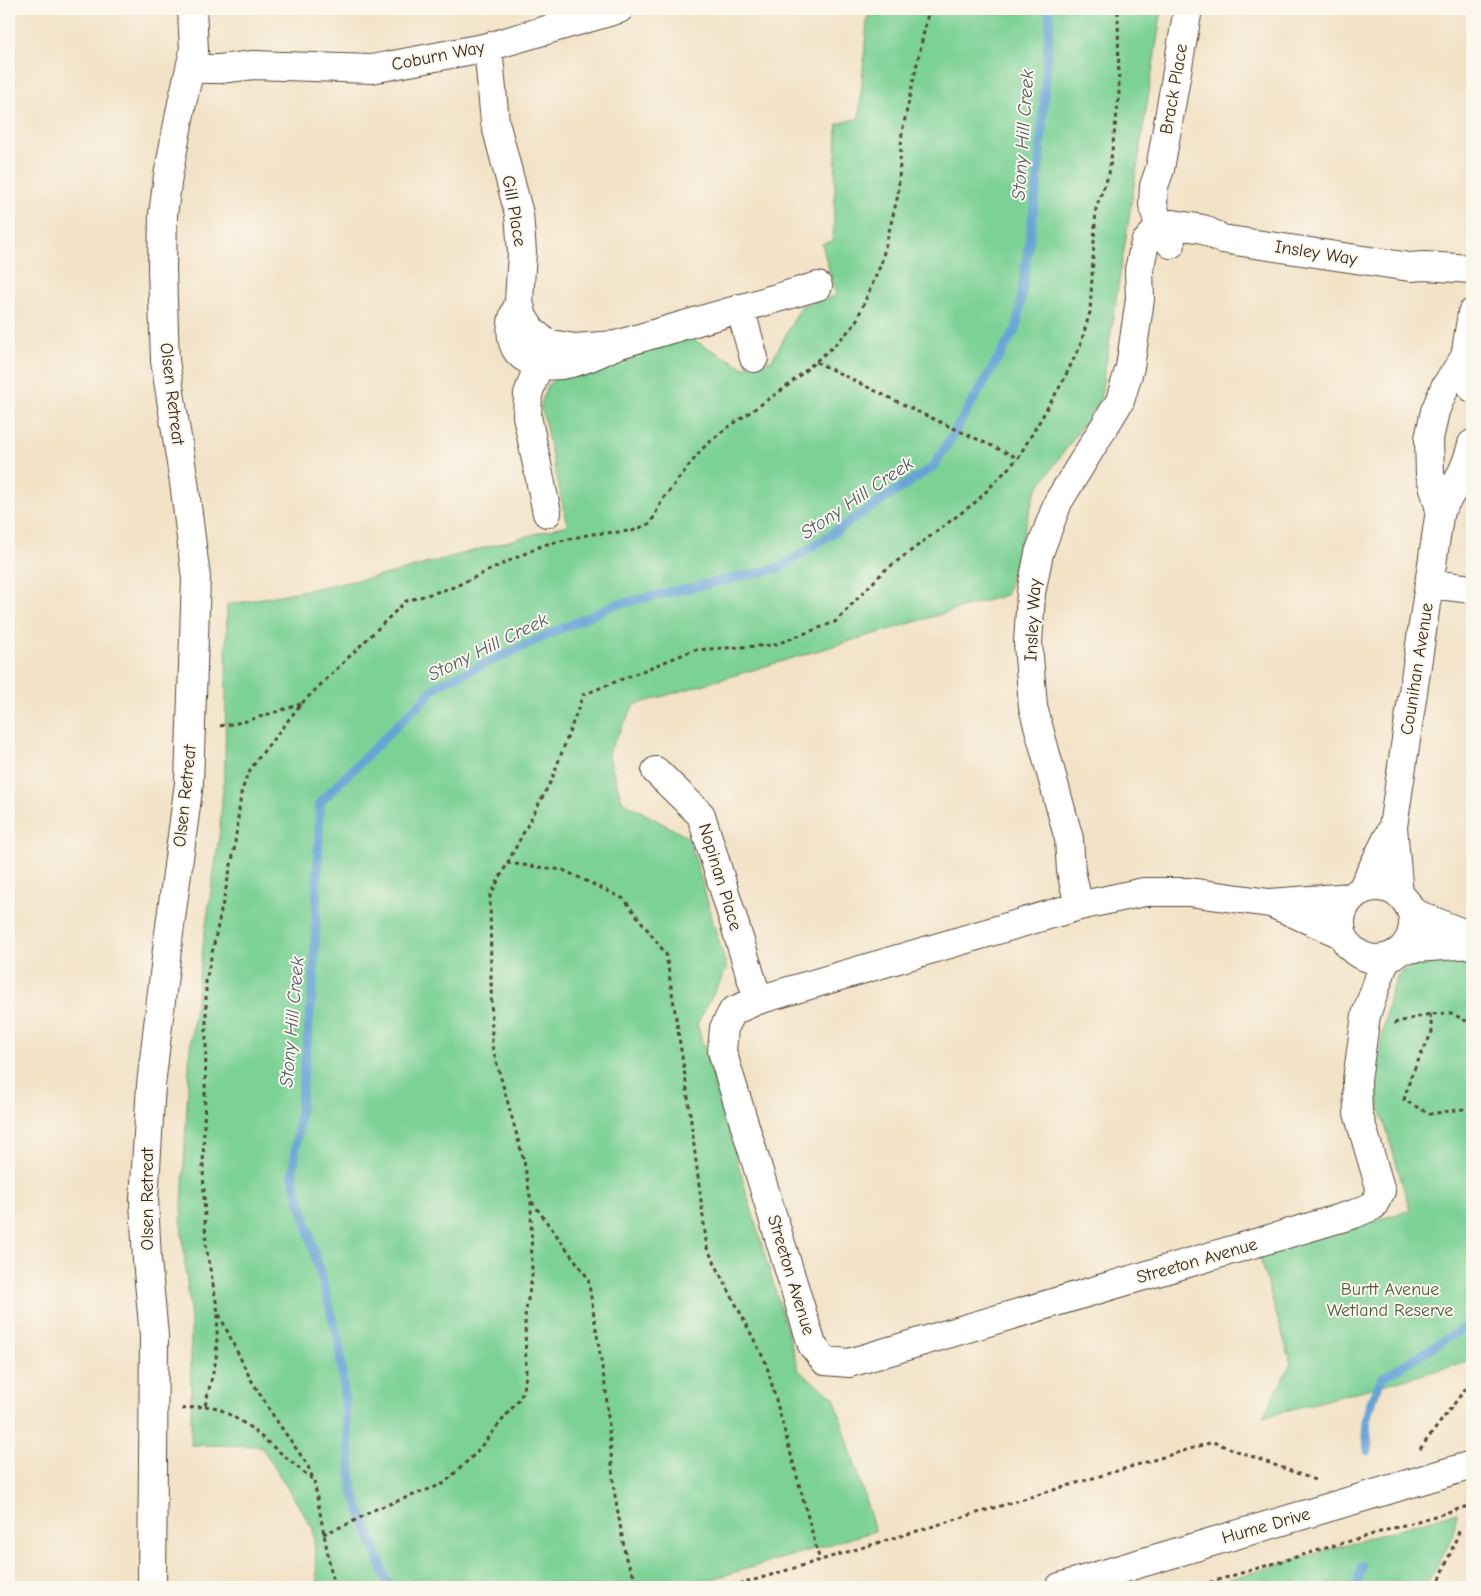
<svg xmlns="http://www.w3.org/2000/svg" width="1481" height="1596" viewBox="0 0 1481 1596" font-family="'Comic Neue',sans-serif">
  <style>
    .green { fill: #7cd195; stroke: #5c7e5a }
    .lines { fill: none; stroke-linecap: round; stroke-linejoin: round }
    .stream { stroke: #66a3d7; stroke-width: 9 }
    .minor-casing { stroke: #564637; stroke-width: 30 }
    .path { stroke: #564637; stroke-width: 3; stroke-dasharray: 4 4; stroke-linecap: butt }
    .minor { stroke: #fff; stroke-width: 28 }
    .labels { text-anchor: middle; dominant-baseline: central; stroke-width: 4; stroke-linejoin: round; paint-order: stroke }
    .street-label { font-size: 18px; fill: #3b2a1e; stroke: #fbf7ec }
    .park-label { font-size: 18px; fill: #4e5c42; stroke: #fbf7ec }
    .water-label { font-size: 19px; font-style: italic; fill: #4c5a68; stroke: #fbf7ec }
  </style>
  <rect width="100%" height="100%" fill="#fbf7ec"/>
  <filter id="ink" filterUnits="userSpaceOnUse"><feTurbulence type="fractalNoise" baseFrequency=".02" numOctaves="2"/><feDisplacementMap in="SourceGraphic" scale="10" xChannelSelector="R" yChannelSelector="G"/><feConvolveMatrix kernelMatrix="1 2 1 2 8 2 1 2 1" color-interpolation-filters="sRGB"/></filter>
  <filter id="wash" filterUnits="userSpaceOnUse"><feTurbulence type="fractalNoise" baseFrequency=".0096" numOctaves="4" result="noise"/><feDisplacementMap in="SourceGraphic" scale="20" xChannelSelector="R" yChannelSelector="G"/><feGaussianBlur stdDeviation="1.12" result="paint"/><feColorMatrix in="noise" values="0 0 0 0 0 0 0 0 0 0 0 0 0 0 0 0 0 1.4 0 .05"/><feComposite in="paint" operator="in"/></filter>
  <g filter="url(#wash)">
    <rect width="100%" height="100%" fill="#f2e2c6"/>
    <path class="green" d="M 868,9 L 1162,9 L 1100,401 L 1035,492 L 1006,595 L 634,705 L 608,753 L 622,801 L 689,838 L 727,969 L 697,1024 L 799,1371 L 834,1397 L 875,1531 L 685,1587 L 318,1587 L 313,1529 L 261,1446 L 191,1445 L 191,1320 L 181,1225 L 190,1047 L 204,938 L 219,838 L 225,762 L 227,605 L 389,574 L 567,525 L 541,405 L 546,387 L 561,374 L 690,338 L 743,367 L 772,360 L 802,305 L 836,296 L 822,244 L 833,241 L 837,124 L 859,118 Z
      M 1433,958 L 1472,963 L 1472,1361 L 1263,1417 L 1291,1363 L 1259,1256 L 1410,1210 L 1379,1105 L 1375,1076 L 1390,994 L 1399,974 L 1415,963 Z
      M 1456,1512 L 1454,1535 L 1424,1587 L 1203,1587 Z"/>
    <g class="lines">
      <path class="stream" d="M 1368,1451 L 1366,1421 L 1372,1399 L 1382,1378 L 1472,1323
        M 389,1587 L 353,1491 L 339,1341 L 293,1175 L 314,978 L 320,802 L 438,685 L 614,605 L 780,568 L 934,466 L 1017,327 L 1038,180 L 1050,17 L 1048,9
        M 1356,1587 L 1362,1566"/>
    </g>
  </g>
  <g filter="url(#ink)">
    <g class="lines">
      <defs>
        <path id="minor" d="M 488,47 L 495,122 L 519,214 L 522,252 L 519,302 L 523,317 L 532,331 L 546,343 L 574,348 L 616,345
          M 191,69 L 220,69 L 253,65 L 372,69 L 488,47 L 619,9
          M 1171,244 L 1160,230 L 1153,204 L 1154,186 L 1160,169 L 1188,9
          M 519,302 C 517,309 512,316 512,324 C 510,337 513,351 525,358 C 552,376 590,358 616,345 L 818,286
          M 740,308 L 754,358
          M 1472,313 L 1465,357 L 1472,388
          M 544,349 L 528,394 L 527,416 L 547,513
          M 1440,510 C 1455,489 1466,469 1472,444
          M 1430,584 L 1472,589
          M 656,771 L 701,815 L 758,1000
          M1341 923a36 36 0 1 1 72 0a36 36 0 1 1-72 0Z
          M 1361,891 L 1393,827
          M 1399,895 L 1393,827 L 1440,510 L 1430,474 L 1429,439 L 1435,411 L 1445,387 L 1465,357
          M 1352,897 L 1269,903 L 1189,892 L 1144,892 L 1079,906 L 758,1000 L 733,1011 L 724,1028 L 722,1051 L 812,1345 L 825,1361 L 849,1363 L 1354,1214 L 1373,1206 L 1381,1191 L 1358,1113 L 1357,1080 L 1366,1015 L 1386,958
          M 1273,904 L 1343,935
          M 1079,906 L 1071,871 L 1069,839 L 1033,707 L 1028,643 L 1031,593 L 1039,553 L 1058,502 L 1120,401 L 1130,367 L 1140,299 L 1139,270 L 1145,243 L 1154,233 L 1173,224 L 1203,229 L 1222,239 L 1410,267 L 1424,266 L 1472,269
          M 1412,912 L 1472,937
          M 1402,949 L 1472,944
          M 152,1587 L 154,1336 L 147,1260 L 144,1200 L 151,1085 L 168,941 L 189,783 L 196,578 L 184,482 L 165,361 L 162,269 L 163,215 L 168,176 L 182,103 L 194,51 L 192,9
          M 1060,1587 L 1472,1465"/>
      </defs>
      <use href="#minor" class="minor-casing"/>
      <path class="path" d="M 816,362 L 927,416 L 1018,458
        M 220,726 L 243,722 L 301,704
        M 507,863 L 563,870 L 624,899 L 666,954 L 686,1082 L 707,1248 L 766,1363 L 820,1561
        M 1430,1014 L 1432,1032 L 1411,1076 L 1404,1100 L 1430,1114 L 1470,1108 L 1472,1106
        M 1394,1023 L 1430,1014 L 1451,1013 L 1472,1024
        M 532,1202 L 588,1278 L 606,1392 L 614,1490 L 626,1559 L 640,1587
        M 205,1406 L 218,1408 L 247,1425 L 312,1479
        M 182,1409 L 205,1406 L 216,1360 L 218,1312
        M 1420,1449 L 1472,1380
        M 323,1534 L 348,1524 L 376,1509 L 443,1484 L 474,1455 L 521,1397 L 526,1376 L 525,1316 L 532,1277 L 531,1202 L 524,1161 L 492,1046 L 490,896 L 552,779 L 583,695 L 694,650 L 774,645 L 835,622 L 884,571 L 977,501 L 1018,458 L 1062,383 L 1080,346 L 1090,312 L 1096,208 L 1109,174 L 1119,97 L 1118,9
        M 334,1587 L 314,1481 L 307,1464 L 276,1420 L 250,1378 L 218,1312 L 206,1246 L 203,1167 L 206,1053 L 206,981 L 234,851 L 241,794 L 246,778 L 256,761 L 301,704 L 406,601 L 454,587 L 543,545 L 591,534 L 632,531 L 651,523 L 662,500 L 702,449 L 720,433 L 786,387 L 836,344 L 855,324 L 881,264 L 898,195 L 902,132 L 929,9
        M 731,1587 L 1213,1442 L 1315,1480
        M 1194,1587 L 1472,1505
        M 1437,1587 L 1460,1529"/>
      <use href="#minor" class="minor"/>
    </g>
  </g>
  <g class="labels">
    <g class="street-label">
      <text transform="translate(438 56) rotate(-11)">Coburn Way</text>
      <text transform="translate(1174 89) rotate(-80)">Brack Place</text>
      <text transform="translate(514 211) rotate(80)">Gill Place</text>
      <text transform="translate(1316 253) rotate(9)">Insley Way</text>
      <text transform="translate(172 394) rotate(83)">Olsen Retreat</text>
      <text transform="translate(1033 620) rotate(-87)">Insley Way</text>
      <text transform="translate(1417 669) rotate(-81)">Counihan Avenue</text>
      <text transform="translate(185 796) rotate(-84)">Olsen Retreat</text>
      <text transform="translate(720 877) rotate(73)">Nopinan Place</text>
      <text transform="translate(147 1199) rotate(-90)">Olsen Retreat</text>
      <text transform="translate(1197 1261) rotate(-16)">Streeton Avenue</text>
      <text transform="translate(791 1275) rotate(73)">Streeton Avenue</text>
      <text transform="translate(1266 1526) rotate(-16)">Hume Drive</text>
    </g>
    <g class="park-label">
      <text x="1390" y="1289">Burtt Avenue<tspan x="1390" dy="21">Wetland Reserve</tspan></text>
    </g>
    <g class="water-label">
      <text transform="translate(1023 135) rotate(-86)">Stony Hill Creek</text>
      <text transform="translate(857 498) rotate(-34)">Stony Hill Creek</text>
      <text transform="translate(488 647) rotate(-26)">Stony Hill Creek</text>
      <text transform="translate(292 1022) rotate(-85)">Stony Hill Creek</text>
    </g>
  </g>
  <rect width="1481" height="1596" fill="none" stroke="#fbf7ec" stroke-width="30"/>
</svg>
